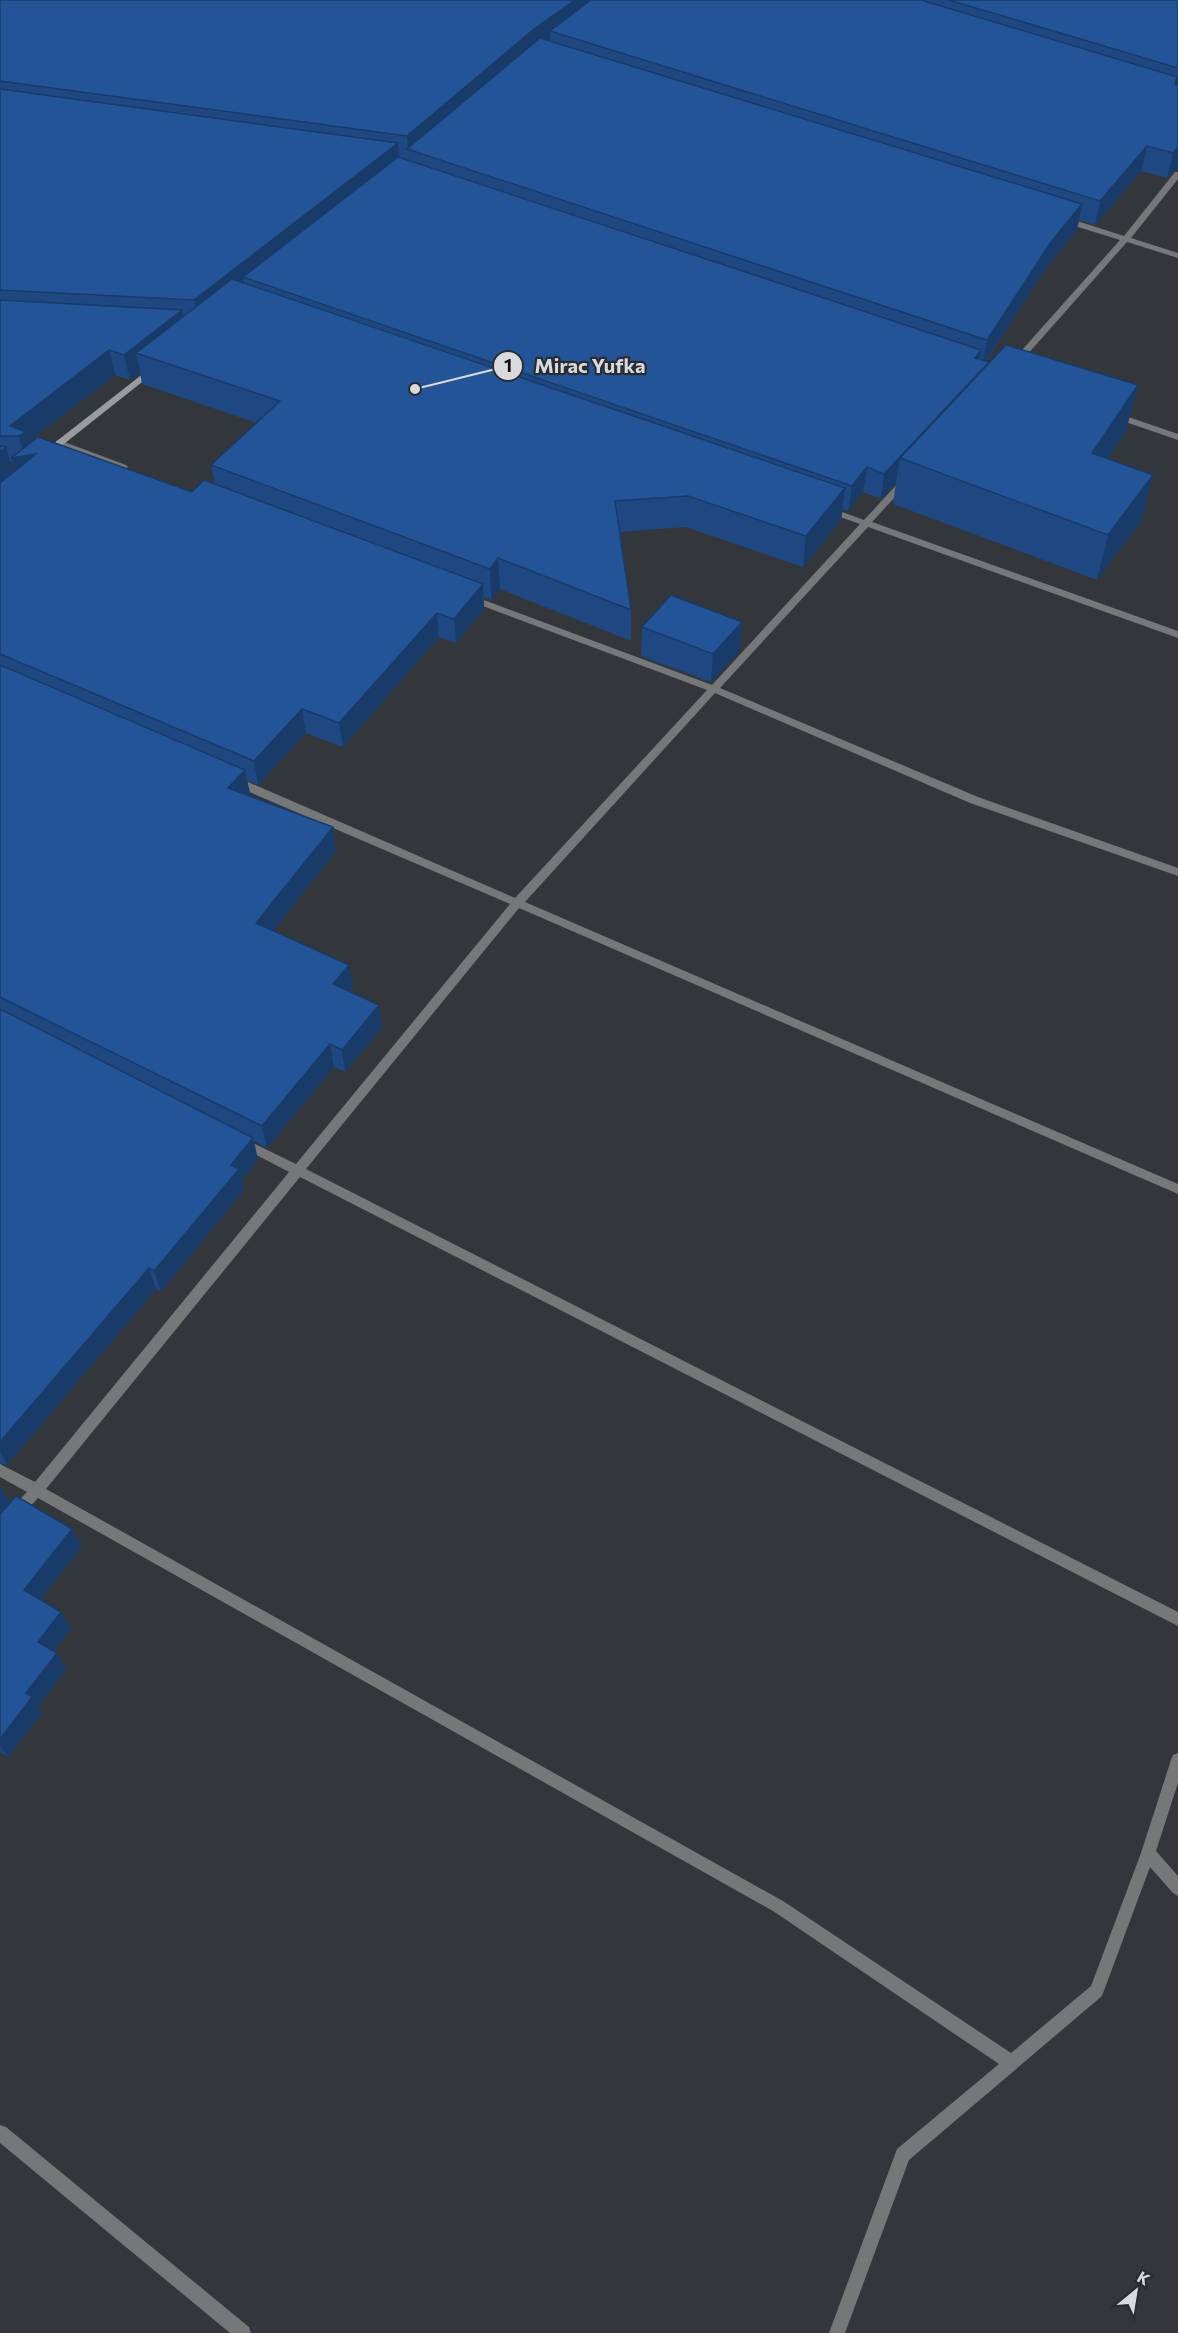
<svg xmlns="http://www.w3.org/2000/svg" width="1178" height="2333" viewBox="0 0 1178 2333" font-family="Commissioner,sans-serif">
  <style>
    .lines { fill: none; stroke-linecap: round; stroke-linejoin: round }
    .street { fill: #757779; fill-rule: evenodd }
    .secondary { fill: #999b9f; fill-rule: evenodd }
    .wall { fill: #1f4883; fill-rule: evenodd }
    .shaded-wall { fill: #193b6a }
    .building { fill: #245498; stroke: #193b6a; stroke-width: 1.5 }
    .leader { fill: none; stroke: #d8dadd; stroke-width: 2 }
    .callout-dot { fill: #d8dadd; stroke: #292c31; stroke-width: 2 }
    .mark-label { font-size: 18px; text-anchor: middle; font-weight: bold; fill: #111 }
    .callout-label { font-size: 20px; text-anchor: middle; font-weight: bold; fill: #d8dadd; stroke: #292c31; stroke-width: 4.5; stroke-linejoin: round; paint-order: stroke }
  </style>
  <rect width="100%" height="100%" fill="#33363b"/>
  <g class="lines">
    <path class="street" d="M 1175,172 L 1178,172 L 1178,179 L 1131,238 L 1178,253 L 1178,258 L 1127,242 L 1019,364 L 1013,364 L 1013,360 L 1120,240 L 1062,222 L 1062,218 L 1068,218 L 1124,236 Z
      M 1114,412 L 1178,434 L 1178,440 L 1111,417 L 1111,413 Z
      M 59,440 L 126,465 L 128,467 L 126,469 L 120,469 L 56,445 L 56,441 Z
      M 904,479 L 907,480 L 907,484 L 872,522 L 1178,631 L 1178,638 L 868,527 L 720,688 L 978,797 L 1178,868 L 1178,876 L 970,803 L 715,693 L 525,902 L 1178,1184 L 1178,1194 L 519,908 L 306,1169 L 1178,1612 L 1178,1626 L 300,1177 L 46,1489 L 783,1901 L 1011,2053 L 1091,1986 L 1141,1853 L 1171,1760 L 1173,1755 L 1178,1753 L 1178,1783 L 1156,1851 L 1178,1876 L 1178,1896 L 1173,1893 L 1150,1867 L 1102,1996 L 909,2160 L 845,2333 L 829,2333 L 897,2149 L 999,2064 L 773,1911 L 38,1498 L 5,1534 L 0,1536 L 0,1520 L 27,1492 L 0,1477 L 0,1464 L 35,1482 L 289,1172 L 237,1145 L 235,1142 L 237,1139 L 245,1139 L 296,1164 L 510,904 L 231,784 L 230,781 L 231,778 L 239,778 L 515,898 L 707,690 L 467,600 L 467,596 L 473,596 L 712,685 L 860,524 L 809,506 L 809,502 L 815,502 L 864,520 L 901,480 Z
      M 0,2125 L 6,2127 L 249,2327 L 251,2333 L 230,2333 L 0,2143 Z"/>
    <path class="secondary" d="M 153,366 L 156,367 L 156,371 L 50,455 L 44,455 L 44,451 Z"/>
  </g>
  <path class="wall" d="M 0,0 L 1178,0 L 1178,74 L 1175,84 L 1178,170 L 1173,171 L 1167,178 L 1141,171 L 1095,225 L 1079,220 L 1077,230 L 1046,268 L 986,361 L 1126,431 L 1108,459 L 1153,475 L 1141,521 L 1097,580 L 893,504 L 896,482 L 881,499 L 863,492 L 848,511 L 843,509 L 841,520 L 803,567 L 686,527 L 620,532 L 631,610 L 631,641 L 500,589 L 491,600 L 484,597 L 484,609 L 456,643 L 439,637 L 343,747 L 306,733 L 258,785 L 247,780 L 250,794 L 248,796 L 333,827 L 336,851 L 273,931 L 353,987 L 349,992 L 379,1005 L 382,1028 L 345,1072 L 334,1067 L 267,1148 L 254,1141 L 258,1160 L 242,1180 L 244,1190 L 161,1292 L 156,1289 L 7,1465 L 0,1463 ZM 140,372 L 142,384 L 257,423 L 211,465 L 215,484 L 192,492 L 29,444 L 28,442 L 115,375 L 130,380 ZM 10,461 L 12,462 L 15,471 L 13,472 Z
    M 642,627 L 740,651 L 711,682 L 641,656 Z
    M 0,1486 L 10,1503 L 82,1546 L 40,1600 L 61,1612 L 71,1629 L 54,1651 L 57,1653 L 66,1669 L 38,1707 L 42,1713 L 8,1757 L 0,1752 Z"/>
  <path class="shaded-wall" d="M 575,0 L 597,0 L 550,31 L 550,42 L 408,149 L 407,136 L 534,29 Z
    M 398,143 L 400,168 L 243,277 L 245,290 L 199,326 L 194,300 Z
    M 1147,146 L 1141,171 L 1095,225 L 1100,201 Z
    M 1178,147 L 1178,170 L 1173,171 L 1167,178 L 1173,153 Z
    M 1082,204 L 1077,230 L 1046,268 L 982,366 L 987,340 L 1051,242 Z
    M 182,310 L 186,335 L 136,353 L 140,372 L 130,380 L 124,355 Z
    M 109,350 L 115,375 L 28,442 L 32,455 L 36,454 L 18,482 L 11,458 L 24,456 L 19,436 L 10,426 Z
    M 981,350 L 976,375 L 900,458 L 896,482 L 881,499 L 884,474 Z
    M 1138,385 L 1126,431 L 1081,499 L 1092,453 Z
    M 6,447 L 13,472 L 0,483 L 0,452 Z
    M 867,467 L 863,492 L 848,511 L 852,486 Z
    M 1153,475 L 1141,521 L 1097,580 L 1108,535 Z
    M 845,488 L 841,520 L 803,567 L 806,536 Z
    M 498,558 L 500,589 L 491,600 L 490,569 Z
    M 483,584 L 484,609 L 456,643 L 454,619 Z
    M 437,613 L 439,637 L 343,747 L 339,723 Z
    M 742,622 L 740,651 L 711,682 L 713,654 Z
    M 302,709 L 306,733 L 258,785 L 254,761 Z
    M 245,770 L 250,794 L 233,812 L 228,788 Z
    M 333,827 L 336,851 L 261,946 L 256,923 Z
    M 349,965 L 353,987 L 336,1007 L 333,984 Z
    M 379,1005 L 382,1028 L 345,1072 L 342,1050 Z
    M 330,1044 L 334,1067 L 267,1148 L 262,1126 Z
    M 253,1138 L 258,1160 L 242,1180 L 244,1190 L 161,1292 L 154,1271 L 231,1165 Z
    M 149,1268 L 156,1289 L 7,1465 L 0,1452 L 0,1442 Z
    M 1,1487 L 11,1505 L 0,1518 L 0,1488 Z
    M 72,1529 L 82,1546 L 34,1607 L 24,1590 Z
    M 61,1612 L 71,1629 L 48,1658 L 38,1642 Z
    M 57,1653 L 66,1669 L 38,1707 L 42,1713 L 8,1757 L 0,1746 L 0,1739 L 26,1693 Z"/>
  <path class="building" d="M 0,0 L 575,0 L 534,29 L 407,136 L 0,81 Z
    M 591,0 L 921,0 L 1177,77 L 1175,84 L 1178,85 L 1178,147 L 1173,153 L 1147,146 L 1100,201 L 550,31 Z
    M 949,0 L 1178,0 L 1178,68 Z
    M 540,38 L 1082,204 L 1051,242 L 987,340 L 407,149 Z
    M 0,89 L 398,143 L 194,300 L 0,290 Z
    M 398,157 L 981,350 L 975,358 L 989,362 L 884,474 L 867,467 L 852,486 L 243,277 Z
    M 232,279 L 845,488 L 806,536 L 688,496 L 615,501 L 631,610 L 498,558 L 490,569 L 211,465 L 280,401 L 136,353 Z
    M 0,300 L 182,310 L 124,355 L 109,350 L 10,426 L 26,432 L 19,436 L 0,436 Z
    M 1006,345 L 1138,385 L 1092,453 L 1153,475 L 1108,535 L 900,458 Z
    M 38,437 L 192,492 L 204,480 L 483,584 L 454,619 L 437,613 L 339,723 L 302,709 L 254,761 L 0,654 L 0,483 L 36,454 L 11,458 Z
    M 0,446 L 6,447 L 0,452 Z
    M 671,595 L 742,622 L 713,654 L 642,627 Z
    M 0,665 L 245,770 L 228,788 L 333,827 L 256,923 L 349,965 L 333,984 L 379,1005 L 342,1050 L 330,1044 L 262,1126 L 0,997 Z
    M 0,1009 L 253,1138 L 231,1165 L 239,1169 L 154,1271 L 149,1268 L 0,1442 Z
    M 16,1496 L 72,1529 L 24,1590 L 61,1612 L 38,1642 L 57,1653 L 26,1693 L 32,1697 L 0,1739 L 0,1514 Z"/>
  <path class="leader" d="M415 389L508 366"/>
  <g class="callout-dot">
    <circle cx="415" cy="389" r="6"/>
    <circle cx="508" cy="366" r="15"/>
  </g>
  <g class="mark-label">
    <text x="508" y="372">1</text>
  </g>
  <g class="callout-label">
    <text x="590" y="373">Mirac Yufka</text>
  </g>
  <g transform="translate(1136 2291) rotate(30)" stroke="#292c31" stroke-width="4.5" paint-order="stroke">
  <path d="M0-4.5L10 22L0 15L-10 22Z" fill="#d8dadd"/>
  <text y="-9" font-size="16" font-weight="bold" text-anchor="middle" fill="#d8dadd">K</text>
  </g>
</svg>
